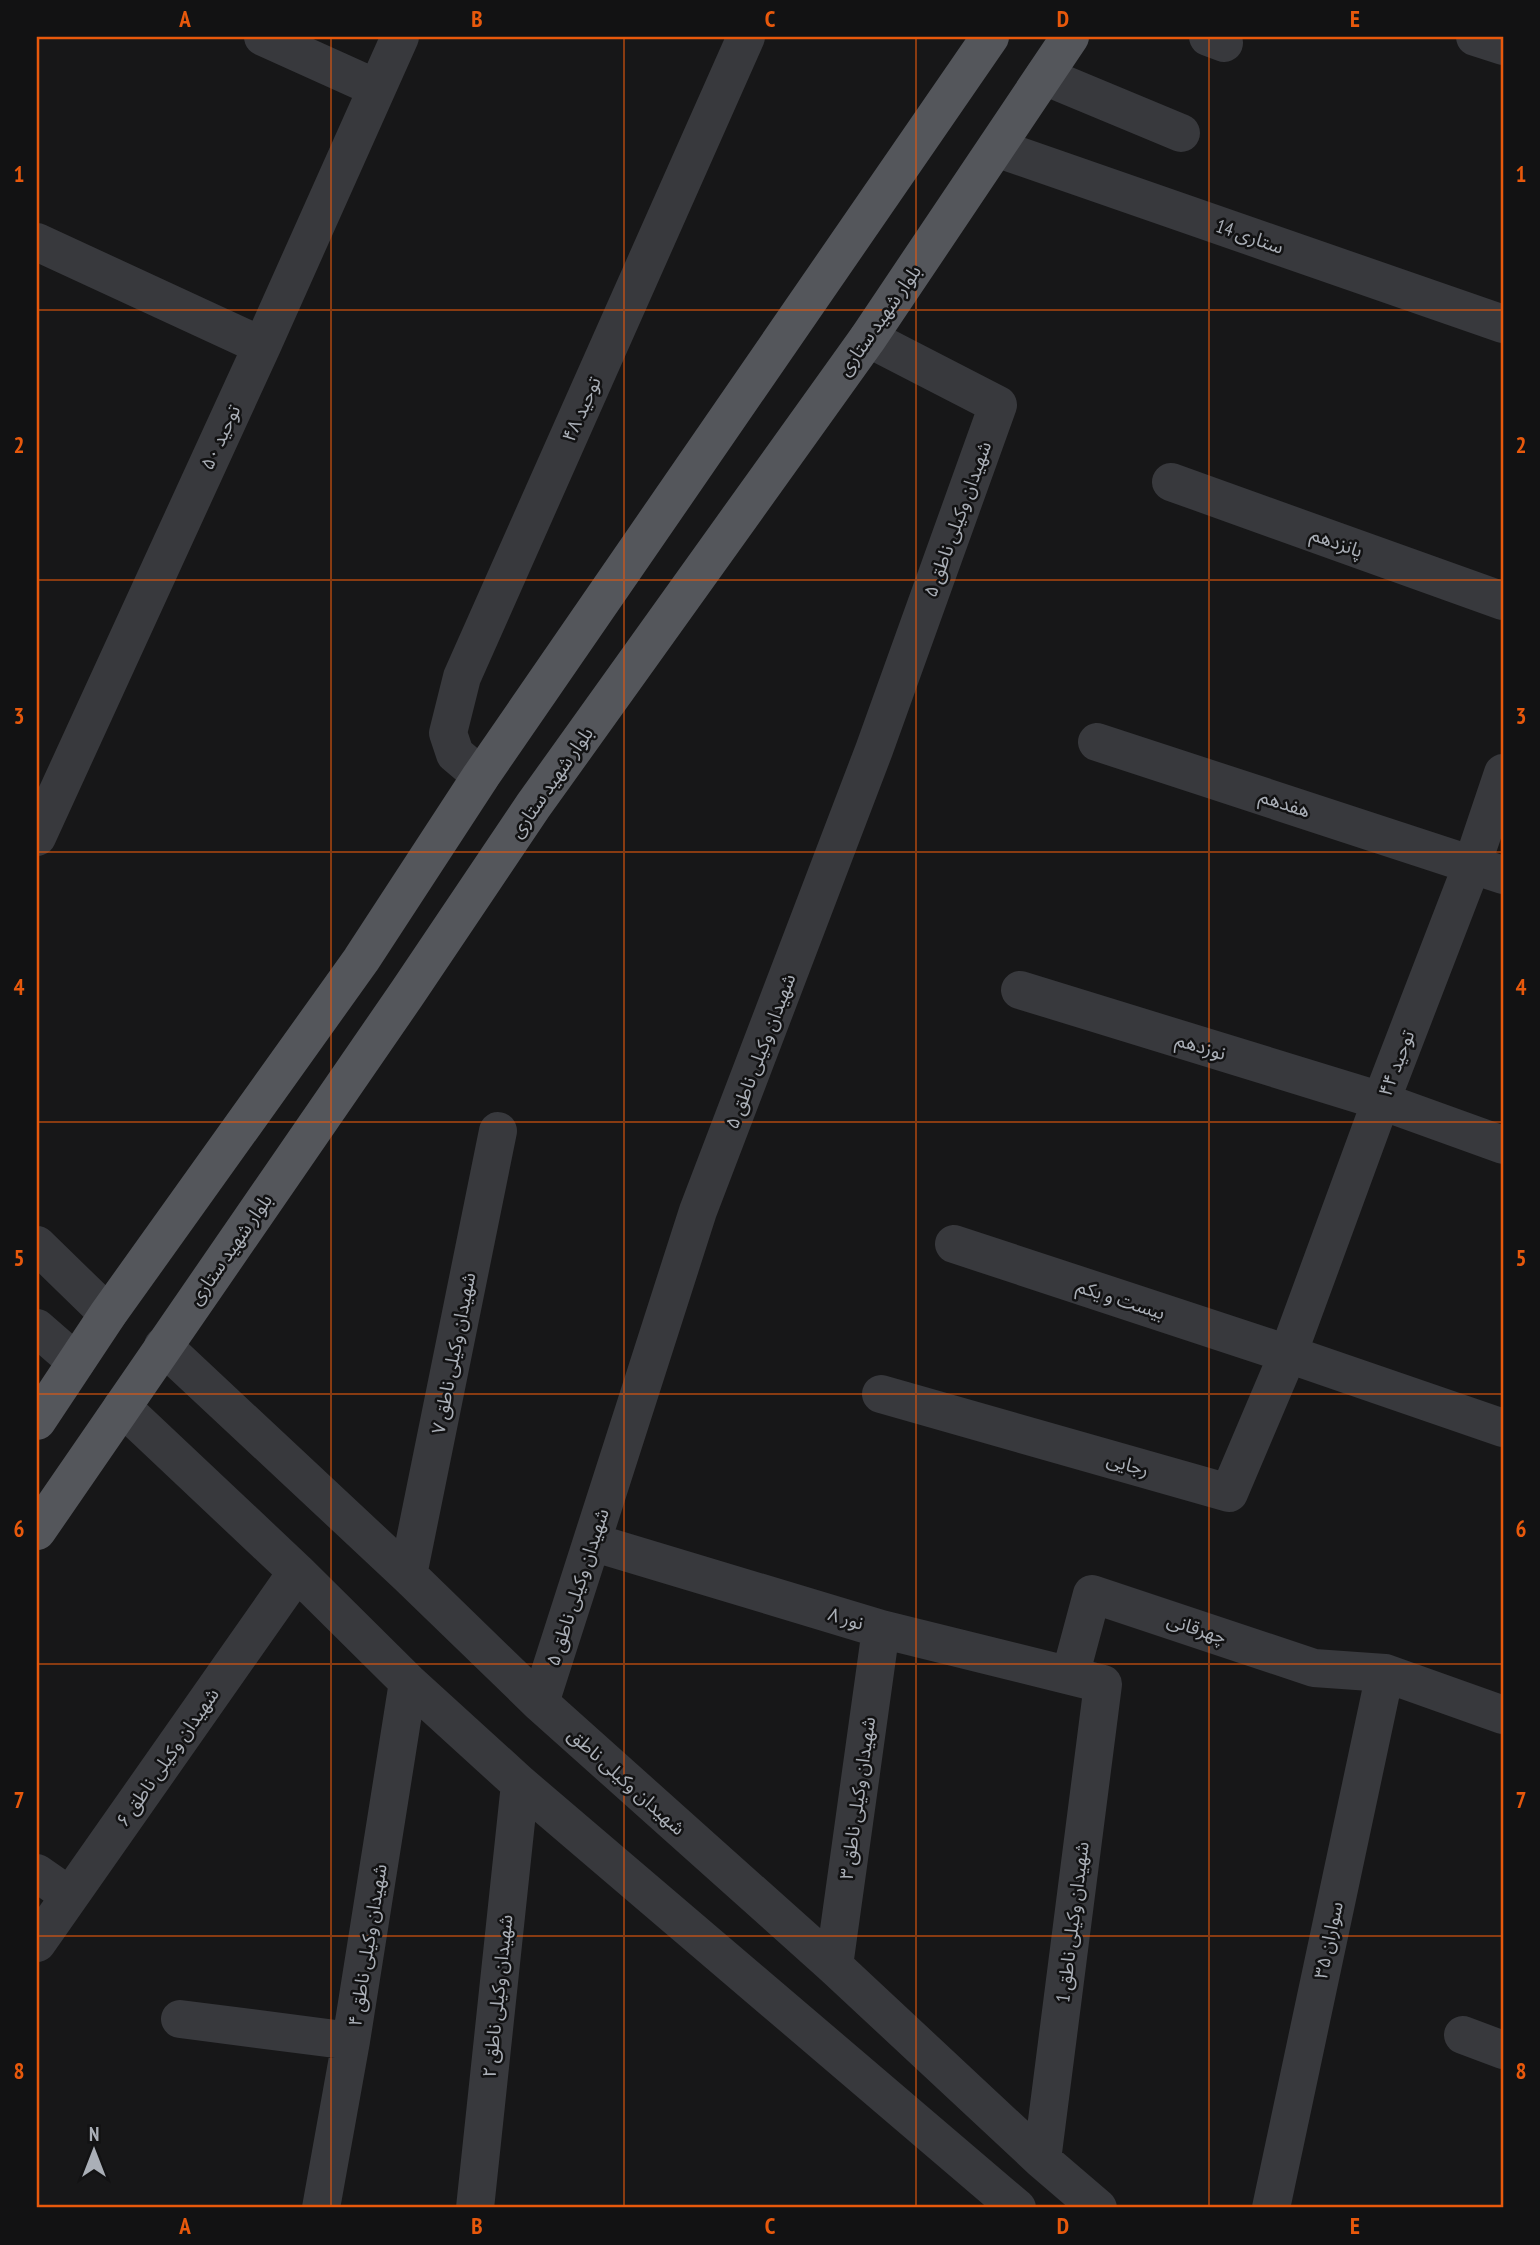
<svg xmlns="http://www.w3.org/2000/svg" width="1540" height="2245" viewBox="0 0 1540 2245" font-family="'PT Sans Narrow','Noto Sans Arabic',sans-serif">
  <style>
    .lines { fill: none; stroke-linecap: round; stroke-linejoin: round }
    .minor { stroke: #38393d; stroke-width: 38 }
    .major { stroke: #54565b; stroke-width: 38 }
    .grid { fill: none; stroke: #e8590c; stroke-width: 2; stroke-opacity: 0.55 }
    .labels { text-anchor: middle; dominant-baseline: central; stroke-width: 5; stroke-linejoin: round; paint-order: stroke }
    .street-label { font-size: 19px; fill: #aaafb7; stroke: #121213 }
    .neatline { fill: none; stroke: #e8590c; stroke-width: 2.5 }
    .grid-label { font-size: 23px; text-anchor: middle; font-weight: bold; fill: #e8590c }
  </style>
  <rect width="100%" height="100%" fill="#171718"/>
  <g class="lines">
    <path class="minor" d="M 263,37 L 376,88
      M 1208,37 L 1224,43
      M 1475,37 L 1503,46
      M 1044,76 L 1181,133
      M 996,148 L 1503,324
      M 37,242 L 262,346
      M 1171,482 L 1503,601
      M 1097,742 L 1503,875
      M 481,776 L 455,754 L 448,733 L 462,677 L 746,37
      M 37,837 L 262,346 L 400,37
      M 1020,990 L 1381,1101 L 1503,1145
      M 954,1244 L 1288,1354 L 1503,1428
      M 37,1245 L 108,1314
      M 37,1328 L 76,1362
      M 163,1346 L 408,1575 L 540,1703 L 834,1966 L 1042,2160 L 1098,2208
      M 881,1394 L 1229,1493 L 1288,1354 L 1381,1101 L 1472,865 L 1503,773
      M 122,1407 L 297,1572 L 408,1682 L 520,1784 L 1017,2208
      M 592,1542 L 881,1629 L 1103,1684 L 1042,2160
      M 408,1575 L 498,1131
      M 1070,1676 L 1092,1594 L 1314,1668 L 1385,1673 L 1503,1715
      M 540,1703 L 698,1211 L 874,750 L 998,405 L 868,338
      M 37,1873 L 70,1896
      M 37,1943 L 297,1572
      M 834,1966 L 881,1629
      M 180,2019 L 351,2041
      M 1463,2035 L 1503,2050
      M 321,2208 L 351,2041 L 408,1682
      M 475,2208 L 520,1784
      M 1271,2208 L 1385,1673"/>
    <path class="major" d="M 37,1421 L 108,1314 L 361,960 L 481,776 L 990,37
      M 37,1531 L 408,992 L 533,806 L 868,338 L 1070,37"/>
  </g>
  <path class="grid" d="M 331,37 L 331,2208M 624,37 L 624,2208M 916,37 L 916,2208M 1209,37 L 1209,2208M 37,310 L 1503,310M 37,580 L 1503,580M 37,852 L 1503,852M 37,1122 L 1503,1122M 37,1394 L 1503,1394M 37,1664 L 1503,1664M 37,1936 L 1503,1936"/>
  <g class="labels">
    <g class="street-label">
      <text transform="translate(1250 236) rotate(19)">ستاری 14</text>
      <text transform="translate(879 320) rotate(-55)">بلوار شهید ستاری</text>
      <text transform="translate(581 409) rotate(-66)">توحید ۴۸</text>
      <text transform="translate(220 437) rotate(-65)">توحید ۵۰</text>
      <text transform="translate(957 519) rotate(-70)">شهیدان وکیلی ناطق ۵</text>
      <text transform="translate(1337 542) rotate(20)">پانزدهم</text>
      <text transform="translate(551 782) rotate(-55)">بلوار شهید ستاری</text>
      <text transform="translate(1285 803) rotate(18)">هفدهم</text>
      <text transform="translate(1201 1046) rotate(17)">نوزدهم</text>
      <text transform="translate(760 1051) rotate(-69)">شهیدان وکیلی ناطق ۵</text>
      <text transform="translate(1396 1063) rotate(-69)">توحید ۴۴</text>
      <text transform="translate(230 1249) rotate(-55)">بلوار شهید ستاری</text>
      <text transform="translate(1121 1299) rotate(18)">بیست و یکم</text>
      <text transform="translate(453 1353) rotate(-79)">شهیدان وکیلی ناطق ۷</text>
      <text transform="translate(1128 1464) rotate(16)">رجایی</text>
      <text transform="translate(577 1587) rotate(-72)">شهیدان وکیلی ناطق ۵</text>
      <text transform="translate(846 1618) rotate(17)">نور ۸</text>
      <text transform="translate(1197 1628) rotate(18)">چهرقانی</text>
      <text transform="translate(167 1757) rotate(-55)">شهیدان وکیلی ناطق ۶</text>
      <text transform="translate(627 1781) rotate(42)">شهیدان وکیلی ناطق</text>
      <text transform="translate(857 1798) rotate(-82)">شهیدان وکیلی ناطق ۳</text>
      <text transform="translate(1072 1922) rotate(-83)">شهیدان وکیلی ناطق 1</text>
      <text transform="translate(1328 1940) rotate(-78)">سواران ۳۵</text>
      <text transform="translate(367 1945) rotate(-81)">شهیدان وکیلی ناطق ۴</text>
      <text transform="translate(497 1996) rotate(-84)">شهیدان وکیلی ناطق ٢</text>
    </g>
  </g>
  <rect width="1540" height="2245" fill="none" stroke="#121213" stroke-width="77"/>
  <g transform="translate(94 2151)" stroke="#121213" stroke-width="5" paint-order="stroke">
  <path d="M0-5L12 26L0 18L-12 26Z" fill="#aaafb7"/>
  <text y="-10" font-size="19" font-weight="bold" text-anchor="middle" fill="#aaafb7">N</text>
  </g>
  <rect x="38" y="38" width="1464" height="2168" class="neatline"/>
  <g class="grid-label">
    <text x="185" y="27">A</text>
    <text x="477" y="27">B</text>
    <text x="770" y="27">C</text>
    <text x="1063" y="27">D</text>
    <text x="1355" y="27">E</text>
    <text x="19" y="182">1</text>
    <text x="1521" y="182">1</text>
    <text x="19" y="453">2</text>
    <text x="1521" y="453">2</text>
    <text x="19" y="724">3</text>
    <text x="1521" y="724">3</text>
    <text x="19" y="995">4</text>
    <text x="1521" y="995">4</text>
    <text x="19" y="1266">5</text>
    <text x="1521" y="1266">5</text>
    <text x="19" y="1537">6</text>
    <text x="1521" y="1537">6</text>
    <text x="19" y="1808">7</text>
    <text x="1521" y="1808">7</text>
    <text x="19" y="2079">8</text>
    <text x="1521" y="2079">8</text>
    <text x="185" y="2234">A</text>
    <text x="477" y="2234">B</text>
    <text x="770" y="2234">C</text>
    <text x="1063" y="2234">D</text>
    <text x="1355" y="2234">E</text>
  </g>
</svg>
